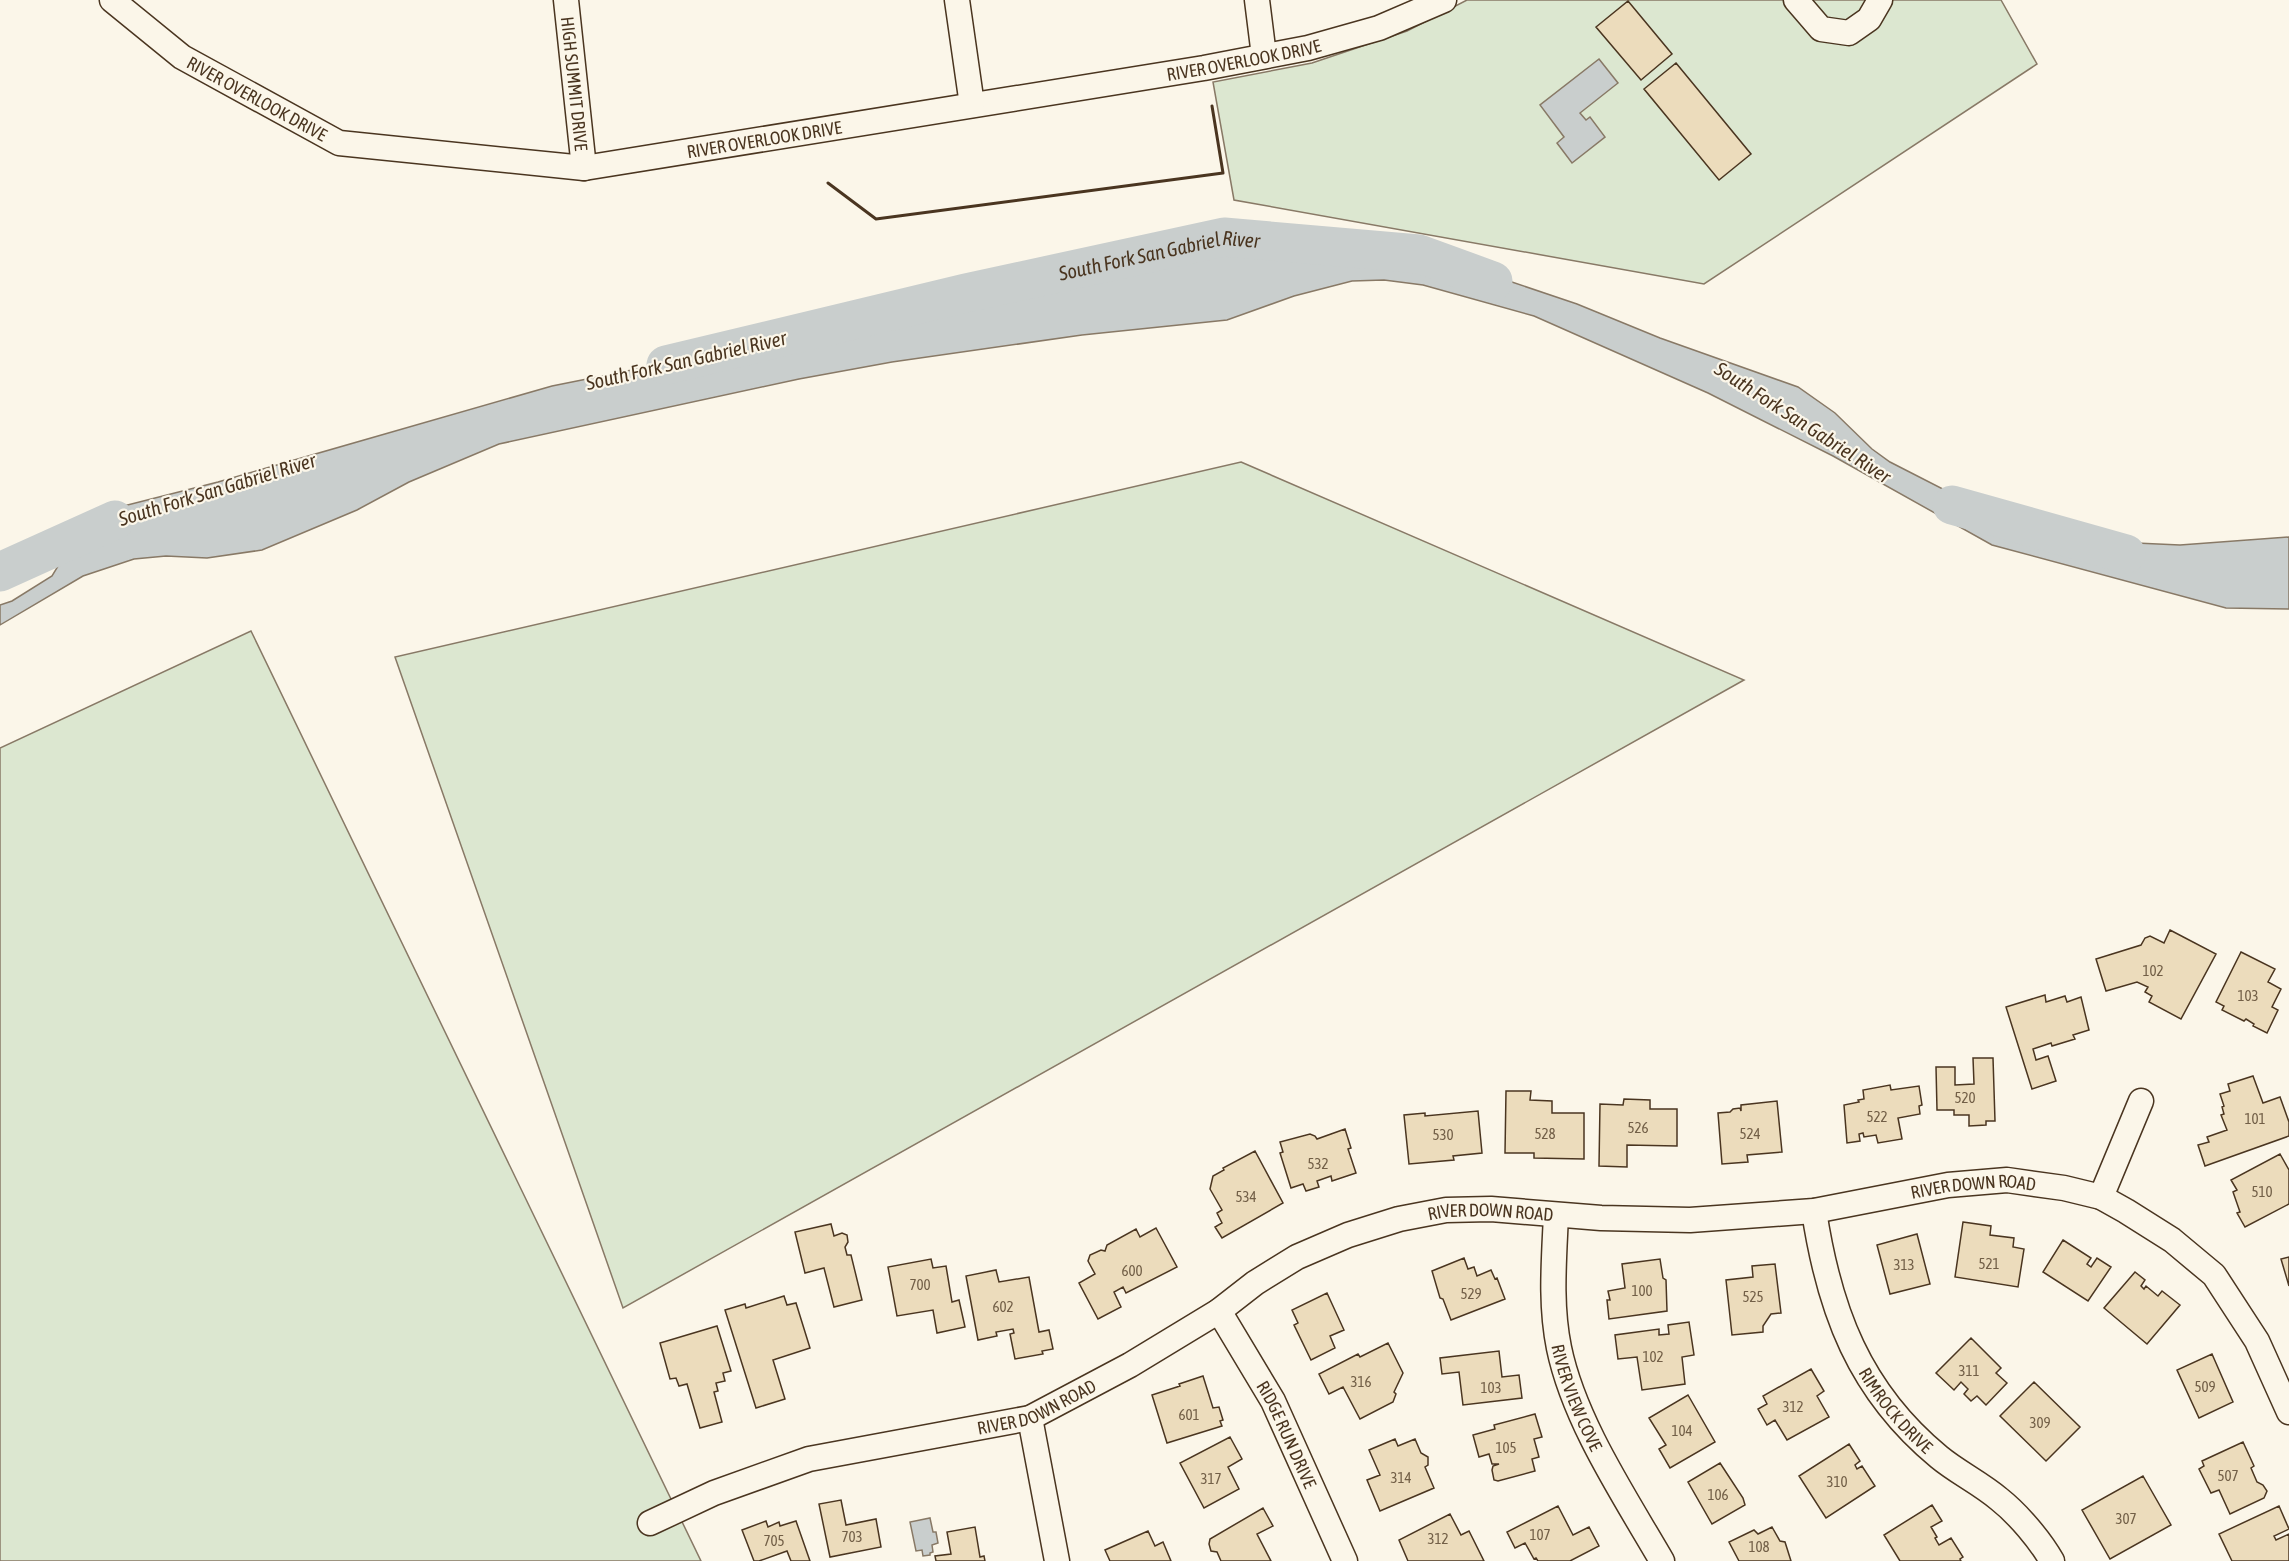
<svg xmlns="http://www.w3.org/2000/svg" width="2289" height="1561" viewBox="0 0 2289 1561" font-family="'Asap Condensed',sans-serif">
  <style>
    .green { fill: #dce7d0; stroke: #887966; stroke-width: 1.5 }
    .water { fill: #c9cecd; stroke: #887966; stroke-width: 1.5 }
    .lines { fill: none; stroke-linecap: round; stroke-linejoin: round }
    .river { stroke: #c9cecd; stroke-width: 39 }
    .building { fill: #ecdcbc; stroke: #4a3520; stroke-width: 1.5 }
    .minor-casing { stroke: #4a3520; stroke-width: 27 }
    .minor { stroke: #fbf6e9; stroke-width: 24 }
    .wall { stroke: #4a3520; stroke-width: 3 }
    .labels { text-anchor: middle; dominant-baseline: central; stroke-width: 4.5; stroke-linejoin: round; paint-order: stroke }
    .number-label { font-size: 15px; fill: #725f47 }
    .street-label { font-size: 18px; fill: #4a3520; stroke: #fbf6e9 }
    .water-label { font-size: 20px; font-style: italic; fill: #4a3520; stroke: #fbf6e9 }
  </style>
  <rect width="100%" height="100%" fill="#fbf6e9"/>
  <path class="green" d="M 1467,0 L 2001,0 L 2037,64 L 1704,284 L 1234,200 L 1213,82 L 1312,63 L 1407,31 Z
    M 1241,462 L 1744,680 L 623,1308 L 395,657 Z
    M 251,631 L 701,1561 L 0,1561 L 0,748 Z"/>
  <path class="water" d="M 1599,59 L 1618,83 L 1580,113 L 1586,120 L 1590,117 L 1605,137 L 1572,163 L 1557,143 L 1564,137 L 1540,105 Z
    M 1351,243 L 1397,251 L 1503,279 L 1577,304 L 1660,338 L 1798,387 L 1835,413 L 1872,449 L 1890,462 L 2017,527 L 2070,540 L 2180,545 L 2289,537 L 2289,609 L 2226,608 L 1992,545 L 1833,456 L 1708,393 L 1534,316 L 1423,285 L 1384,280 L 1352,281 L 1294,296 L 1227,320 L 1082,335 L 892,362 L 799,379 L 499,444 L 409,482 L 357,510 L 262,550 L 207,558 L 166,556 L 134,559 L 83,576 L 0,625 L 0,605 L 12,601 L 52,576 L 63,558 L 69,536 L 96,513 L 218,482 L 552,386 L 806,335 L 1090,269 L 1235,249 Z
    M 930,1518 L 933,1532 L 936,1532 L 938,1543 L 932,1545 L 933,1552 L 930,1553 L 930,1555 L 923,1556 L 922,1550 L 916,1551 L 910,1522 Z"/>
  <g class="lines">
    <g class="river">
      <path id="s1" d="M 666,365 L 966,293 L 1224,237 L 1419,254 L 1493,281"/>
      <path d="M 1952,505 L 2126,554"/>
      <path d="M 0,572 L 115,520"/>
    </g>
  </g>
  <path class="building" d="M 1628,1 L 1672,54 L 1641,80 L 1596,27 Z
    M 1676,63 L 1751,154 L 1719,180 L 1644,89 Z
    M 2170,930 L 2216,954 L 2181,1019 L 2149,1002 L 2152,996 L 2145,992 L 2148,987 L 2137,982 L 2106,991 L 2096,959 L 2141,945 L 2145,938 L 2150,936 L 2164,943 Z
    M 2241,952 L 2275,969 L 2268,982 L 2281,989 L 2272,1007 L 2278,1010 L 2267,1033 L 2253,1026 L 2254,1024 L 2246,1019 L 2244,1021 L 2222,1010 L 2224,1006 L 2216,1002 Z
    M 2045,995 L 2046,1002 L 2065,996 L 2067,1002 L 2081,997 L 2089,1030 L 2073,1035 L 2075,1039 L 2052,1046 L 2051,1043 L 2033,1049 L 2036,1060 L 2048,1056 L 2056,1081 L 2032,1089 L 2006,1007 Z
    M 1973,1058 L 1993,1058 L 1995,1121 L 1986,1121 L 1986,1125 L 1969,1126 L 1969,1115 L 1954,1115 L 1954,1110 L 1937,1110 L 1936,1067 L 1955,1067 L 1955,1085 L 1974,1084 Z
    M 2253,1076 L 2263,1103 L 2280,1097 L 2289,1122 L 2289,1136 L 2205,1166 L 2198,1145 L 2209,1142 L 2207,1137 L 2227,1130 L 2221,1115 L 2224,1114 L 2222,1107 L 2224,1106 L 2220,1094 L 2230,1091 L 2228,1084 Z
    M 1890,1085 L 1891,1090 L 1919,1086 L 1922,1105 L 1919,1106 L 1920,1114 L 1898,1118 L 1902,1139 L 1878,1143 L 1876,1135 L 1864,1137 L 1863,1133 L 1859,1134 L 1860,1141 L 1847,1143 L 1844,1105 L 1859,1102 L 1858,1100 L 1864,1099 L 1863,1090 Z
    M 1506,1091 L 1531,1091 L 1530,1100 L 1552,1101 L 1552,1113 L 1584,1113 L 1584,1159 L 1534,1158 L 1534,1153 L 1505,1153 Z
    M 1624,1099 L 1650,1100 L 1650,1109 L 1677,1109 L 1677,1146 L 1627,1145 L 1627,1167 L 1599,1166 L 1600,1104 L 1623,1105 Z
    M 1777,1101 L 1782,1152 L 1747,1155 L 1748,1162 L 1722,1164 L 1718,1113 L 1730,1112 L 1733,1109 L 1740,1108 L 1741,1111 L 1741,1105 Z
    M 1478,1111 L 1482,1153 L 1453,1156 L 1454,1160 L 1409,1164 L 1404,1115 L 1425,1113 L 1425,1116 Z
    M 1345,1129 L 1351,1148 L 1348,1149 L 1356,1173 L 1332,1181 L 1331,1176 L 1317,1181 L 1319,1187 L 1306,1191 L 1303,1184 L 1291,1188 L 1280,1153 L 1283,1152 L 1280,1142 L 1310,1134 L 1315,1136 L 1317,1139 Z
    M 1255,1151 L 1283,1203 L 1222,1238 L 1215,1227 L 1222,1223 L 1217,1213 L 1222,1210 L 1210,1189 L 1213,1176 L 1224,1170 L 1223,1168 Z
    M 2280,1154 L 2289,1170 L 2289,1204 L 2245,1227 L 2237,1213 L 2240,1212 L 2233,1192 L 2237,1190 L 2231,1180 Z
    M 1963,1222 L 1991,1226 L 1990,1235 L 2014,1238 L 2013,1247 L 2024,1249 L 2018,1287 L 1955,1277 Z
    M 831,1224 L 834,1236 L 842,1233 L 847,1235 L 848,1242 L 845,1247 L 847,1255 L 851,1255 L 862,1300 L 834,1307 L 824,1268 L 805,1273 L 795,1232 Z
    M 1156,1228 L 1177,1267 L 1126,1293 L 1123,1287 L 1114,1292 L 1121,1307 L 1098,1319 L 1079,1283 L 1095,1274 L 1088,1261 L 1090,1255 L 1101,1250 L 1105,1251 L 1107,1245 L 1136,1229 L 1140,1237 Z
    M 1917,1234 L 1930,1284 L 1890,1294 L 1877,1245 Z
    M 2063,1240 L 2091,1258 L 2087,1264 L 2091,1267 L 2097,1258 L 2111,1267 L 2088,1301 L 2043,1272 Z
    M 2289,1257 L 2289,1286 L 2281,1259 Z
    M 1464,1258 L 1468,1269 L 1474,1267 L 1477,1276 L 1491,1270 L 1495,1279 L 1497,1278 L 1505,1299 L 1451,1320 L 1443,1299 L 1440,1298 L 1432,1271 Z
    M 931,1259 L 933,1268 L 946,1266 L 952,1302 L 959,1300 L 965,1327 L 937,1333 L 933,1310 L 897,1316 L 888,1267 Z
    M 1660,1259 L 1663,1278 L 1666,1280 L 1667,1311 L 1609,1319 L 1607,1300 L 1610,1300 L 1608,1291 L 1625,1288 L 1622,1264 Z
    M 1775,1264 L 1781,1313 L 1771,1314 L 1763,1326 L 1763,1332 L 1732,1335 L 1726,1280 L 1753,1277 L 1752,1266 Z
    M 996,1270 L 999,1282 L 1029,1277 L 1039,1332 L 1049,1330 L 1053,1349 L 1042,1351 L 1043,1354 L 1015,1359 L 1010,1334 L 1014,1333 L 1013,1329 L 996,1332 L 997,1336 L 978,1340 L 966,1276 Z
    M 2135,1272 L 2145,1280 L 2141,1286 L 2144,1289 L 2146,1286 L 2158,1296 L 2162,1291 L 2180,1305 L 2147,1344 L 2104,1308 Z
    M 1327,1293 L 1344,1330 L 1330,1336 L 1335,1348 L 1311,1360 L 1294,1325 L 1298,1323 L 1292,1310 Z
    M 784,1296 L 787,1305 L 796,1303 L 810,1348 L 773,1360 L 785,1399 L 756,1408 L 725,1310 L 745,1304 L 746,1308 Z
    M 1689,1322 L 1694,1355 L 1682,1357 L 1685,1384 L 1642,1390 L 1637,1357 L 1618,1359 L 1615,1335 L 1659,1329 L 1659,1335 L 1669,1334 L 1668,1325 Z
    M 717,1326 L 731,1371 L 723,1373 L 725,1381 L 716,1383 L 718,1391 L 714,1392 L 722,1422 L 700,1428 L 687,1384 L 679,1386 L 676,1378 L 670,1379 L 660,1343 Z
    M 1971,1338 L 2001,1368 L 1996,1373 L 2007,1383 L 1986,1405 L 1977,1396 L 1971,1401 L 1964,1394 L 1968,1389 L 1961,1382 L 1954,1390 L 1936,1373 Z
    M 1388,1343 L 1403,1373 L 1394,1392 L 1396,1394 L 1393,1402 L 1360,1419 L 1343,1387 L 1329,1394 L 1319,1374 L 1358,1354 L 1360,1357 Z
    M 1499,1351 L 1502,1377 L 1519,1375 L 1522,1398 L 1463,1405 L 1459,1372 L 1442,1374 L 1440,1358 Z
    M 2212,1354 L 2233,1402 L 2199,1418 L 2177,1370 Z
    M 1811,1369 L 1824,1391 L 1817,1396 L 1829,1417 L 1787,1440 L 1775,1420 L 1767,1425 L 1758,1409 L 1767,1404 L 1763,1396 Z
    M 1203,1376 L 1213,1408 L 1219,1407 L 1223,1420 L 1220,1421 L 1222,1426 L 1167,1443 L 1152,1395 L 1180,1386 L 1179,1384 Z
    M 2034,1382 L 2080,1427 L 2046,1461 L 2000,1416 Z
    M 1688,1395 L 1715,1442 L 1670,1468 L 1659,1449 L 1666,1445 L 1649,1418 Z
    M 1535,1414 L 1542,1437 L 1534,1439 L 1539,1457 L 1532,1459 L 1535,1471 L 1498,1481 L 1494,1480 L 1492,1470 L 1493,1466 L 1499,1464 L 1492,1464 L 1489,1454 L 1479,1457 L 1473,1435 L 1495,1429 L 1494,1425 Z
    M 1230,1437 L 1242,1459 L 1228,1467 L 1239,1489 L 1204,1508 L 1180,1463 Z
    M 1395,1439 L 1398,1446 L 1415,1439 L 1421,1453 L 1428,1457 L 1428,1465 L 1425,1467 L 1434,1488 L 1380,1511 L 1367,1480 L 1380,1475 L 1369,1450 Z
    M 2243,1442 L 2254,1466 L 2251,1468 L 2257,1482 L 2263,1485 L 2267,1491 L 2264,1498 L 2230,1514 L 2219,1490 L 2211,1493 L 2199,1469 L 2204,1466 L 2202,1461 Z
    M 1849,1444 L 1860,1461 L 1855,1465 L 1857,1469 L 1862,1466 L 1875,1486 L 1826,1518 L 1799,1476 Z
    M 1720,1463 L 1743,1498 L 1745,1505 L 1712,1524 L 1688,1482 Z
    M 2143,1476 L 2171,1525 L 2110,1559 L 2082,1510 Z
    M 841,1500 L 846,1525 L 876,1519 L 881,1547 L 830,1557 L 819,1504 Z
    M 1932,1505 L 1942,1521 L 1931,1527 L 1937,1537 L 1935,1538 L 1939,1545 L 1951,1538 L 1963,1557 L 1960,1559 L 1961,1561 L 1900,1561 L 1884,1535 Z
    M 1558,1506 L 1573,1535 L 1589,1527 L 1599,1546 L 1570,1561 L 1538,1561 L 1536,1558 L 1534,1559 L 1525,1543 L 1515,1548 L 1507,1532 Z
    M 2279,1506 L 2289,1529 L 2274,1536 L 2276,1540 L 2289,1534 L 2289,1561 L 2232,1561 L 2219,1534 Z
    M 1263,1508 L 1273,1526 L 1257,1534 L 1271,1561 L 1221,1561 L 1217,1552 L 1211,1551 L 1209,1544 L 1210,1539 Z
    M 1450,1514 L 1461,1535 L 1469,1531 L 1484,1561 L 1408,1561 L 1399,1540 Z
    M 766,1521 L 768,1527 L 779,1522 L 780,1526 L 796,1521 L 810,1561 L 791,1561 L 787,1551 L 759,1561 L 754,1561 L 742,1530 Z
    M 975,1527 L 980,1557 L 984,1556 L 985,1561 L 936,1561 L 935,1556 L 951,1554 L 947,1532 Z
    M 1772,1527 L 1780,1541 L 1785,1542 L 1791,1561 L 1739,1561 L 1729,1542 L 1754,1530 L 1758,1534 Z
    M 1148,1531 L 1155,1546 L 1163,1542 L 1171,1561 L 1110,1561 L 1105,1550 Z"/>
  <g class="lines">
    <defs>
      <g id="minor">
        <path id="s2" d="M 112,0 L 182,57 L 339,143 L 584,168 L 1204,68 L 1308,48 L 1379,28 L 1444,0"/>
        <path id="s3" d="M 566,0 L 584,168"/>
        <path d="M 957,0 L 972,105"/>
        <path d="M 1257,0 L 1264,56"/>
        <path d="M 1796,0 L 1821,29 L 1849,33 L 1869,19 L 1880,0"/>
        <path d="M 2101,1197 L 2141,1101"/>
        <path id="s4" d="M 1814,1211 C 1829,1310 1859,1391 1939,1457 C 1957,1472 1980,1483 1999,1499 C 2018,1514 2040,1540 2052,1561"/>
        <path id="s5" d="M 1556,1215 C 1554,1260 1550,1304 1559,1348 C 1574,1421 1625,1497 1662,1561"/>
        <path id="s6" d="M 1219,1311 L 1273,1401 L 1345,1561"/>
        <path d="M 1030,1418 L 1057,1561"/>
        <path id="s7" d="M 650,1523 L 714,1493 L 809,1459 L 1030,1418 L 1130,1365 L 1219,1311 L 1255,1283 L 1297,1257 L 1348,1235 L 1399,1219 L 1446,1210 L 1491,1209 L 1601,1218 L 1690,1220 L 1814,1211 L 1948,1185 L 2007,1180 L 2064,1188 L 2101,1197 L 2126,1211 L 2172,1240 L 2214,1275 L 2257,1341 L 2289,1412"/>
      </g>
    </defs>
    <use href="#minor" class="minor-casing"/>
    <use href="#minor" class="minor"/>
    <path class="wall" d="M 828,183 L 876,219 L 1223,173 L 1212,106"/>
  </g>
  <g class="labels">
    <g class="number-label">
      <text x="2153" y="970">102</text>
      <text x="2248" y="995">103</text>
      <text x="1965" y="1097">520</text>
      <text x="1877" y="1116">522</text>
      <text x="2255" y="1118">101</text>
      <text x="1638" y="1127">526</text>
      <text x="1545" y="1133">528</text>
      <text x="1750" y="1133">524</text>
      <text x="1443" y="1134">530</text>
      <text x="1318" y="1163">532</text>
      <text x="2262" y="1191">510</text>
      <text x="1246" y="1196">534</text>
      <text x="1989" y="1263">521</text>
      <text x="1904" y="1264">313</text>
      <text x="1132" y="1270">600</text>
      <text x="920" y="1284">700</text>
      <text x="1642" y="1290">100</text>
      <text x="1471" y="1293">529</text>
      <text x="1753" y="1296">525</text>
      <text x="1003" y="1306">602</text>
      <text x="1653" y="1356">102</text>
      <text x="1969" y="1370">311</text>
      <text x="1361" y="1381">316</text>
      <text x="2205" y="1386">509</text>
      <text x="1491" y="1387">103</text>
      <text x="1793" y="1406">312</text>
      <text x="1189" y="1414">601</text>
      <text x="2040" y="1422">309</text>
      <text x="1682" y="1430">104</text>
      <text x="1506" y="1447">105</text>
      <text x="2228" y="1475">507</text>
      <text x="1401" y="1477">314</text>
      <text x="1211" y="1478">317</text>
      <text x="1837" y="1481">310</text>
      <text x="1718" y="1494">106</text>
      <text x="2126" y="1518">307</text>
      <text x="1540" y="1534">107</text>
      <text x="852" y="1536">703</text>
      <text x="1438" y="1538">312</text>
      <text x="774" y="1540">705</text>
      <text x="1759" y="1546">108</text>
    </g>
    <g class="street-label">
      <text stroke="none"><textPath href="#s2" startOffset="1184">RIVER OVERLOOK DRIVE</textPath></text>
      <text stroke="none"><textPath href="#s3" startOffset="84">HIGH SUMMIT DRIVE</textPath></text>
      <text stroke="none"><textPath href="#s2" startOffset="176">RIVER OVERLOOK DRIVE</textPath></text>
      <text stroke="none"><textPath href="#s2" startOffset="698">RIVER OVERLOOK DRIVE</textPath></text>
      <text stroke="none"><textPath href="#s7" startOffset="1396">RIVER DOWN ROAD</textPath></text>
      <text stroke="none"><textPath href="#s7" startOffset="910">RIVER DOWN ROAD</textPath></text>
      <text stroke="none"><textPath href="#s5" startOffset="186">RIVER VIEW COVE</textPath></text>
      <text stroke="none"><textPath href="#s7" startOffset="406">RIVER DOWN ROAD</textPath></text>
      <text stroke="none"><textPath href="#s4" startOffset="219">RIMROCK DRIVE</textPath></text>
      <text stroke="none"><textPath href="#s6" startOffset="141">RIDGE RUN DRIVE</textPath></text>
    </g>
    <g class="water-label">
      <text stroke="none"><textPath href="#s1" startOffset="506">South Fork San Gabriel River</textPath></text>
      <text transform="translate(686 360) rotate(-13)">South Fork San Gabriel River</text>
      <text transform="translate(1803 422) rotate(33)">South Fork San Gabriel River</text>
      <text transform="translate(217 489) rotate(-17)">South Fork San Gabriel River</text>
    </g>
  </g>
</svg>
